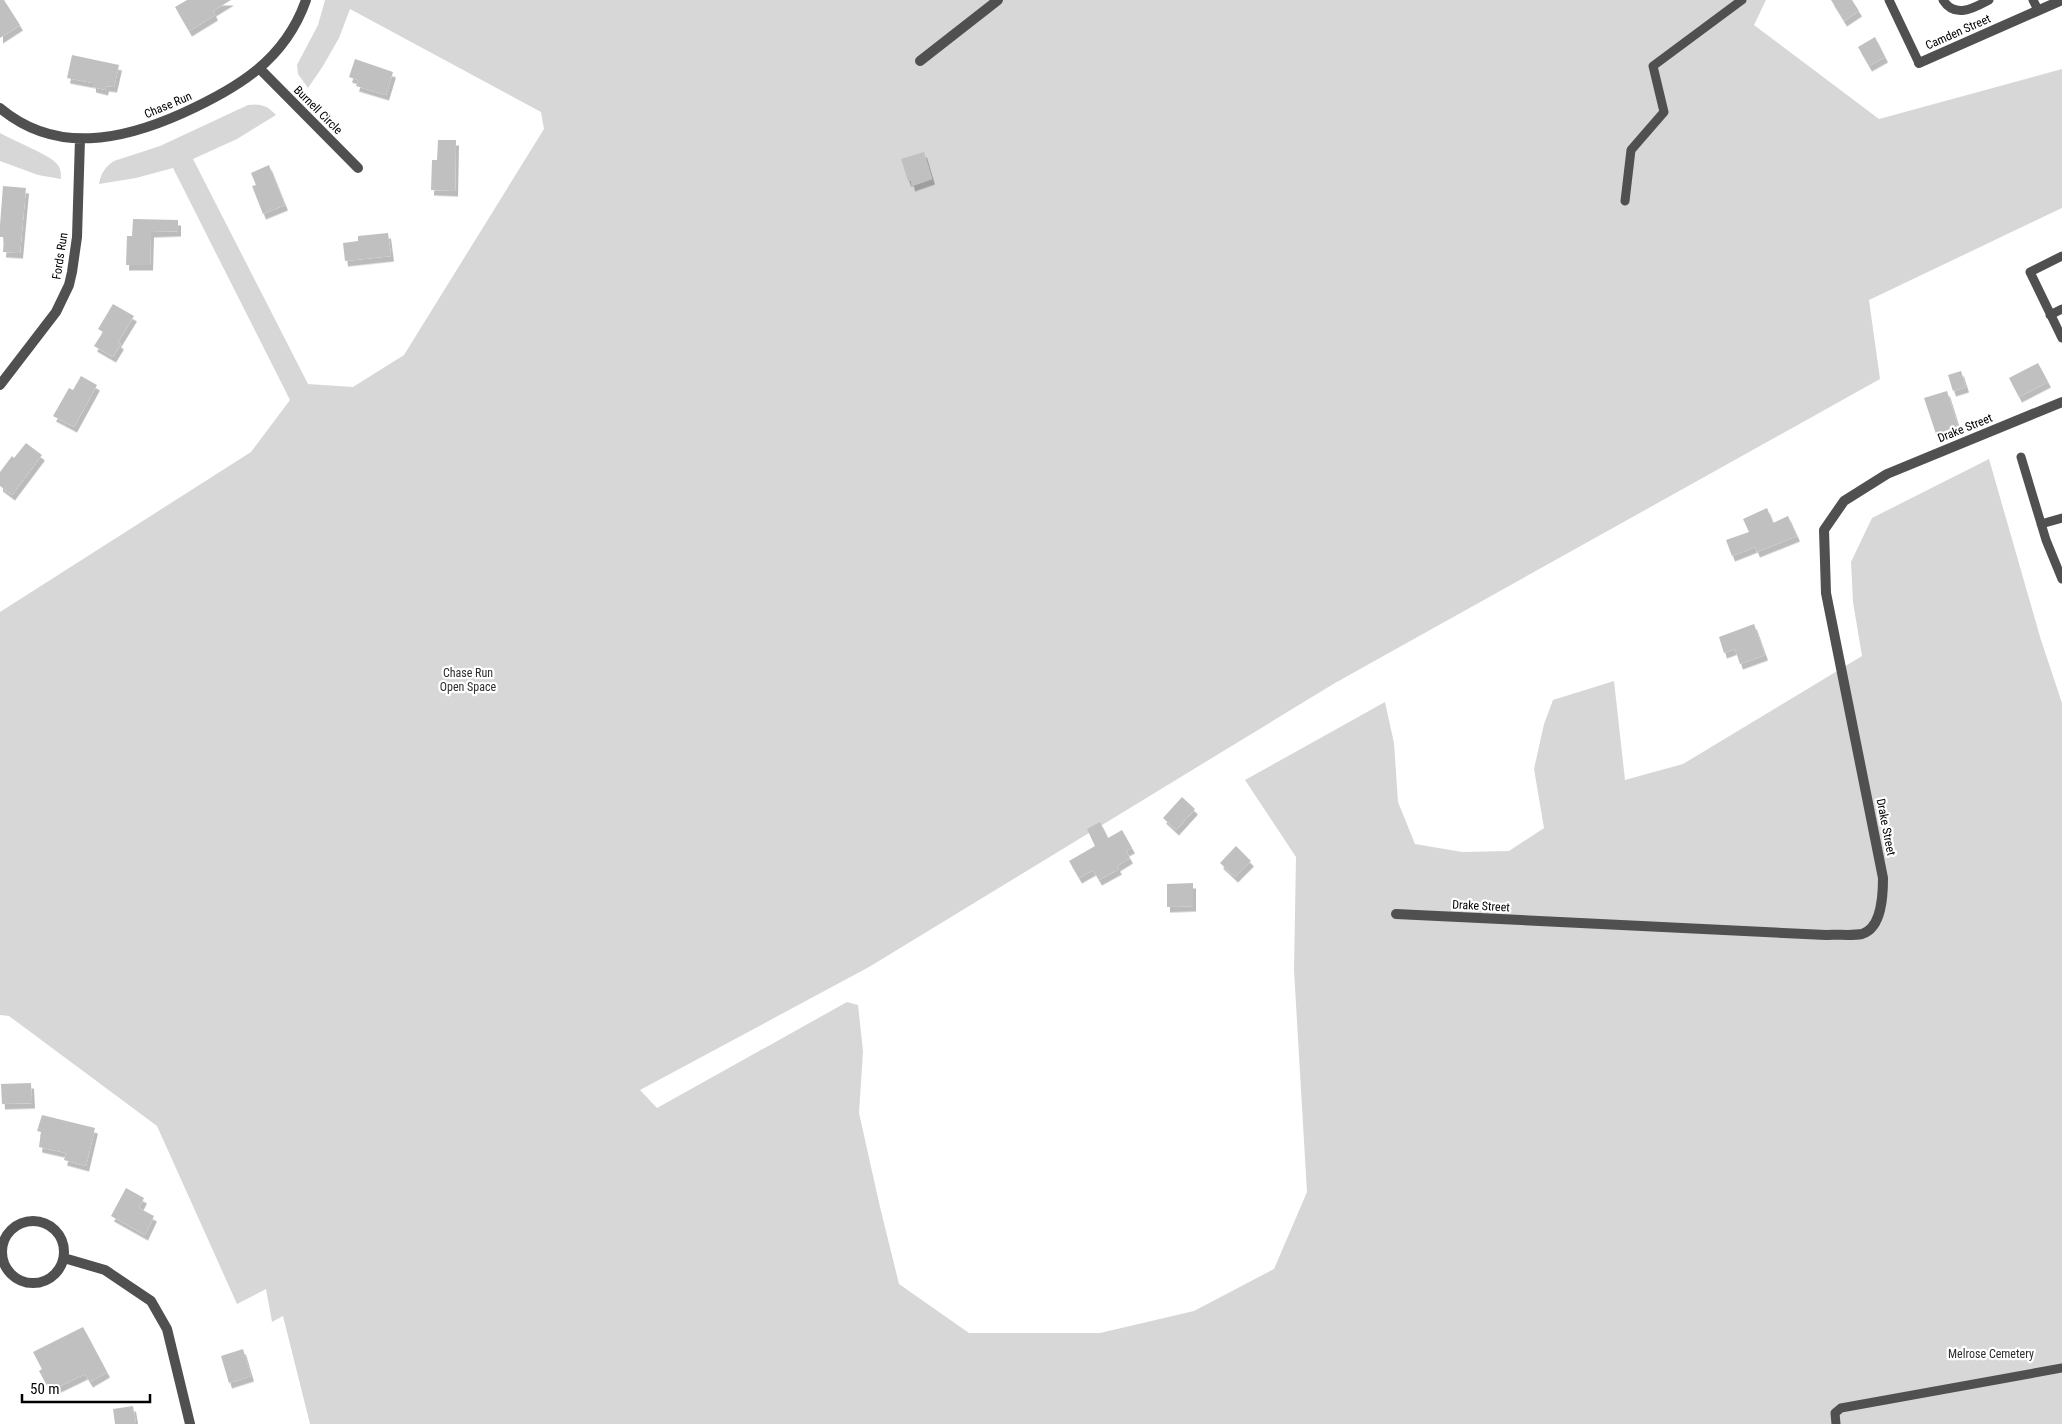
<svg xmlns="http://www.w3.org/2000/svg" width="2062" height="1424" viewBox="0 0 2062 1424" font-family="'Roboto Condensed',sans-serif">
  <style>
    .green { fill: #d7d7d7 }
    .building { fill: #c0c0c0; filter: url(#shadow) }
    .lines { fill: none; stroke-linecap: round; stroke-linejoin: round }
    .lane { stroke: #505050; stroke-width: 9 }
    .street { stroke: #505050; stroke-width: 10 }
    .labels { text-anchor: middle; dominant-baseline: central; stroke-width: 4.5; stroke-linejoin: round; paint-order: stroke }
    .street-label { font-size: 12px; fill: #000; stroke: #fff }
    .park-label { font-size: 12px; fill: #2e2e2e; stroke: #fff }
  </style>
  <defs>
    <filter id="shadow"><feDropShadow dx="3" dy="5.5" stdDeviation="0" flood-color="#0004"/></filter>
  </defs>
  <rect width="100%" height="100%" fill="#fff"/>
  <path class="green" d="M 325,0 L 1766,0 L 1754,25 L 1879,119 L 2062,69 L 2062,208 L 1869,300 L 1880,379 L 1335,683 L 869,967 L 640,1090 L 657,1108 L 847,1002 L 858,1005 L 863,1051 L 859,1113 L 880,1207 L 899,1284 L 969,1333 L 1100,1333 L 1194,1311 L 1274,1269 L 1307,1192 L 1294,970 L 1296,857 L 1245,780 L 1385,702 L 1394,743 L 1398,802 L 1415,844 L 1462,852 L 1509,851 L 1544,828 L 1534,769 L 1544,724 L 1553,700 L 1614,681 L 1625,780 L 1683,764 L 1862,656 L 1853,602 L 1851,562 L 1872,518 L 1989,459 L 2041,640 L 2062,703 L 2062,1424 L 310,1424 L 283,1316 L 272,1322 L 266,1289 L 237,1304 L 157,1126 L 9,1016 L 0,1015 L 0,612 L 251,452 L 290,400 L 173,168 L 136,178 L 99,184 C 101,173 105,167 114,161 L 160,146 L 248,105 C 261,103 268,106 276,115 L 237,139 L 193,159 L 308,384 L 353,387 L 404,355 L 544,129 L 541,112 L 350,9 L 339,38 L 323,66 L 308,88 L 298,74 L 297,65 L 318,25 Z
    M 0,133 C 12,140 52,156 57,164 C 61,168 61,174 61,179 L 38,175 L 0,161 Z"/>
  <path class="building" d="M 0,0 L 4,0 L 20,25 L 0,38 Z
    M 187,0 L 231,0 L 213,11 L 215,15 L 189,31 L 175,7 Z
    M 1831,0 L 1852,0 L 1859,11 L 1844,21 Z
    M 1875,37 L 1885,57 L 1869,66 L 1858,47 Z
    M 72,55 L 119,65 L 114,87 L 106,86 L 105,90 L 93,87 L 93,83 L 67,78 Z
    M 355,59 L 393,72 L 386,95 L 356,86 L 358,80 L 349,77 Z
    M 438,140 L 456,140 L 455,191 L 431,190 L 432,160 L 437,160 Z
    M 924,152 L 932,179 L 912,186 L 911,181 L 908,181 L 901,159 Z
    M 269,165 L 285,205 L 263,214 L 252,186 L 256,185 L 251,173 Z
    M 3,186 L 26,188 L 20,253 L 3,252 L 4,237 L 0,237 L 0,225 Z
    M 133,219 L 178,220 L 178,231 L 151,232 L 150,265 L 126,265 L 127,236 L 132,236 Z
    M 388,233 L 391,256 L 345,261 L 343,243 L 358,241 L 358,236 Z
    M 113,304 L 134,316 L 118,342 L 121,344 L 113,357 L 94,346 L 103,332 L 98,329 Z
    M 2038,363 L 2048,382 L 2019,397 L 2009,378 Z
    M 1961,371 L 1966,387 L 1953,391 L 1948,375 Z
    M 81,376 L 97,385 L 74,427 L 53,416 L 69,388 L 73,390 Z
    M 1947,391 L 1959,429 L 1937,437 L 1924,398 Z
    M 26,443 L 42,455 L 12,495 L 0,486 L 0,472 L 12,456 L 14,458 Z
    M 1767,508 L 1773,523 L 1788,516 L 1797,536 L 1757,552 L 1755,547 L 1732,556 L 1726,540 L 1749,532 L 1743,519 Z
    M 1754,624 L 1765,655 L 1740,664 L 1735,649 L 1724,653 L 1719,637 Z
    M 1182,797 L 1195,809 L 1176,830 L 1163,818 Z
    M 1100,822 L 1108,838 L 1122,830 L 1132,848 L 1126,851 L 1130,858 L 1117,866 L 1119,869 L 1099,880 L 1093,870 L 1079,878 L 1069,861 L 1095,846 L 1087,829 Z
    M 1236,846 L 1251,861 L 1235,877 L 1220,863 Z
    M 1193,883 L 1193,906 L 1167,907 L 1167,884 Z
    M 31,1083 L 32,1103 L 2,1104 L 1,1084 Z
    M 42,1115 L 95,1128 L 86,1166 L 64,1160 L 66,1153 L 39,1147 L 41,1132 L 37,1131 Z
    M 126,1188 L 144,1198 L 139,1208 L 154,1216 L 145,1235 L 111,1216 Z
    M 83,1327 L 107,1372 L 90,1382 L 85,1374 L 56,1388 L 55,1386 L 49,1389 L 39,1371 L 42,1369 L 33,1352 Z
    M 243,1349 L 251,1376 L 229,1383 L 221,1356 Z
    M 133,1406 L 136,1424 L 115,1424 L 113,1409 Z"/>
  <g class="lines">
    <path class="lane" d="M 1889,0 L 1919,63
      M 1943,0 C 1955,19 1974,8 1989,0
      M 2033,0 L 2038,10
      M 1625,201 L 1631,150 L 1664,112 L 1653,66 L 1742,0
      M 2062,256 L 2030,272 L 2062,338
      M 2050,315 L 2062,309
      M 2021,457 L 2046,540 L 2062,579
      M 2041,524 L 2062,518
      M 1836,1424 L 1835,1413 L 1841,1408 L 2062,1368"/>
    <path class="street" d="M 920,61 L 998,0
      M 1919,63 L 2062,0
      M 260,69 L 358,168
      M 0,108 C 56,155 123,140 183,113 C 238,88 285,60 306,0
      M 0,385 L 56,312 L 69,285 L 72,272 L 77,237 L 80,139
      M 1396,914 L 1826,935 C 1837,934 1851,936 1862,934 C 1882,928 1883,895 1883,878 L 1826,593 L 1824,530 L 1844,501 L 1887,474 L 2062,402
      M2 1252a31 31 0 1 1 62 0a31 31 0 1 1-62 0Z
      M 64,1258 L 105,1270 L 151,1301 L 167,1329 L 190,1424"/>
  </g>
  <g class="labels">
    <g class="street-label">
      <text transform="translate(1958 32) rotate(-24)">Camden Street</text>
      <text transform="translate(168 105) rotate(-23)">Chase Run</text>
      <text transform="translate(318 110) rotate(45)">Burnell Circle</text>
      <text transform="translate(60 256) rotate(-81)">Fords Run</text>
      <text transform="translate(1965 428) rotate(-22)">Drake Street</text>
      <text transform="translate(1886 827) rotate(79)">Drake Street</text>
      <text transform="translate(1481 906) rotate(3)">Drake Street</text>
    </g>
    <g class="park-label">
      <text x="468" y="673">Chase Run<tspan x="468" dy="14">Open Space</tspan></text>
      <text x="1991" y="1354">Melrose Cemetery</text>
    </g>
  </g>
  <path d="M22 1394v8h128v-8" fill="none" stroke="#000000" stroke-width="2.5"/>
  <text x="30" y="1394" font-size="15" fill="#000000" stroke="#ffffff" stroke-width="4" paint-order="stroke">50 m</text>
</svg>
